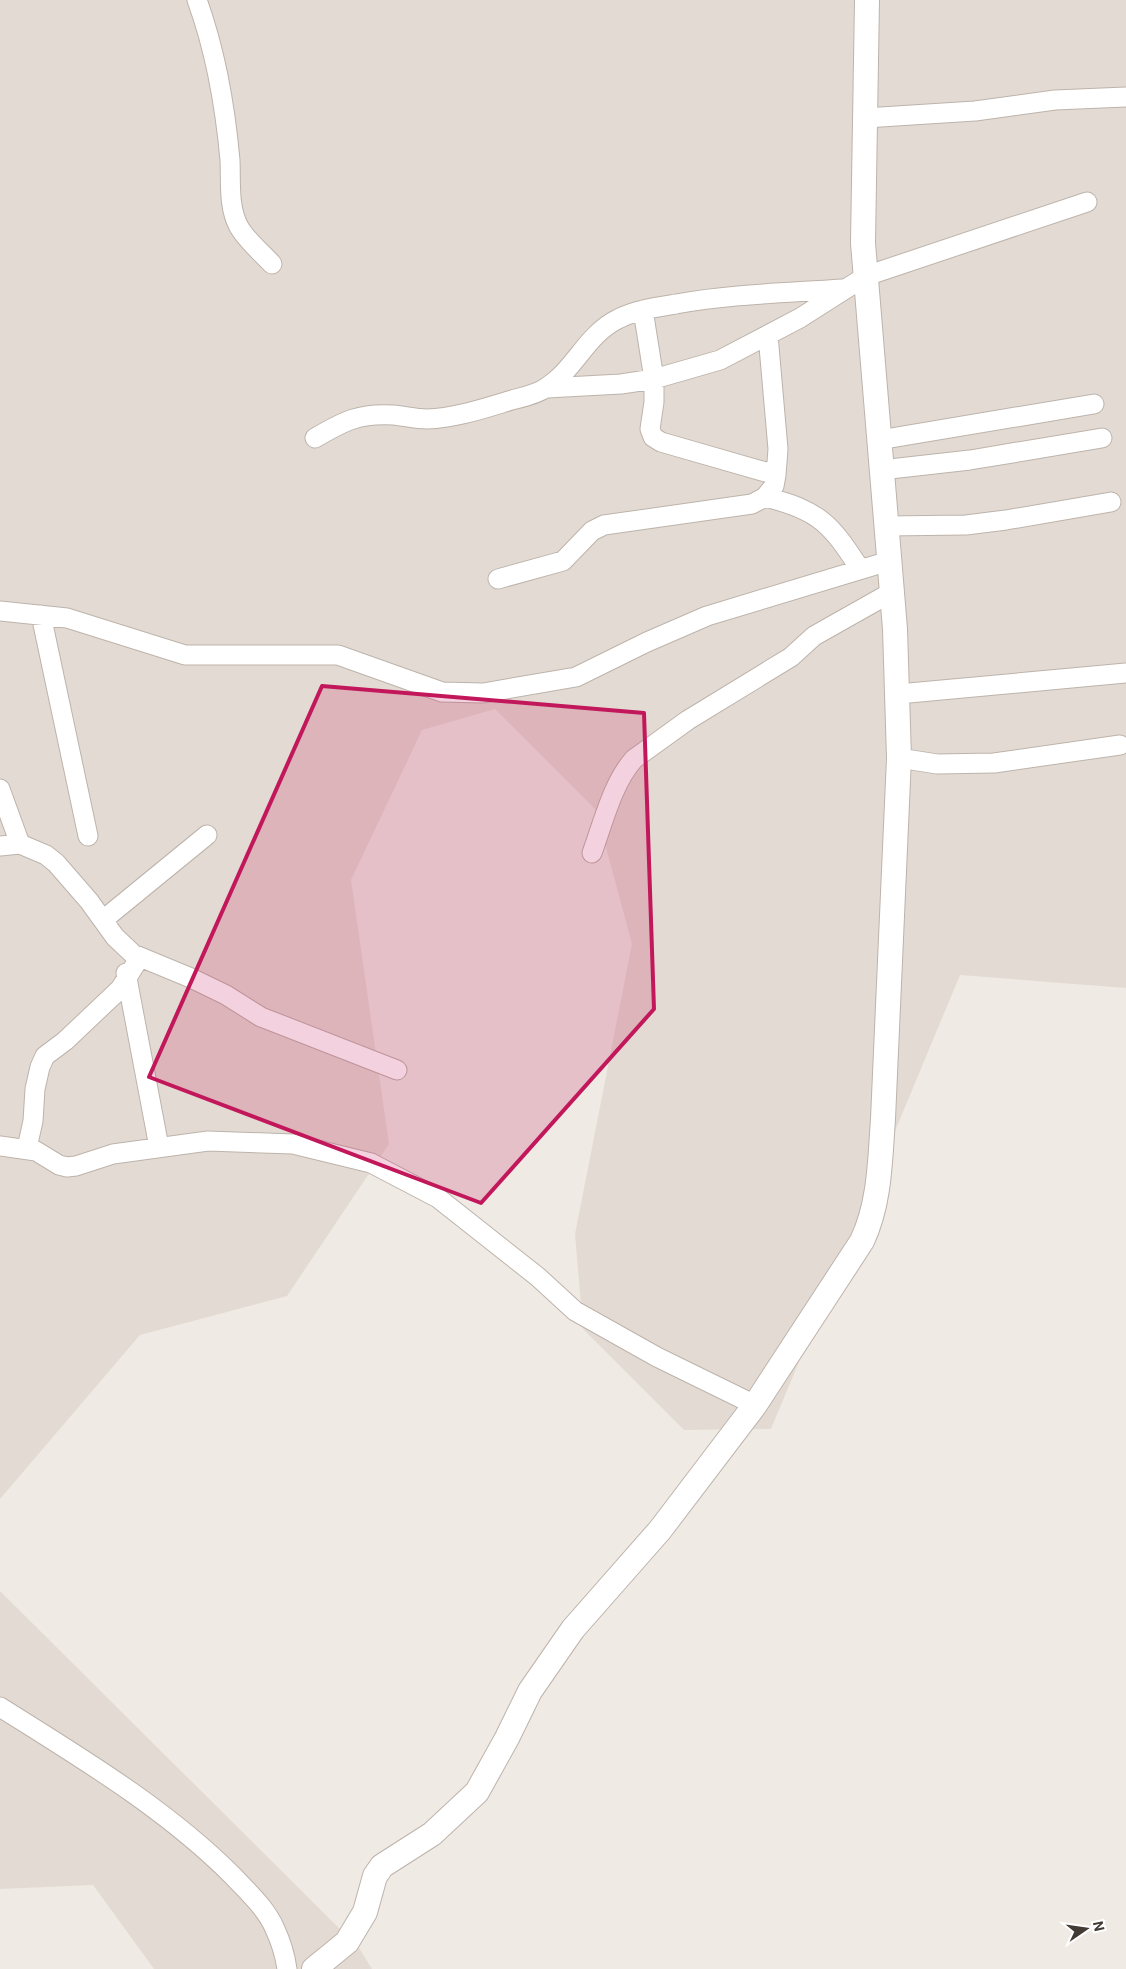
<svg xmlns="http://www.w3.org/2000/svg" width="1126" height="1969" viewBox="0 0 1126 1969" font-family="Roboto,sans-serif">
  <style>
    .residential { fill: #e3dbd3 }
    .lines { fill: none; stroke-linecap: round; stroke-linejoin: round }
    .minor-casing { stroke: #bdb3ab; stroke-width: 21 }
    .tertiary-casing { stroke: #bdb3ab; stroke-width: 26 }
    .minor { stroke: #fff; stroke-width: 19 }
    .tertiary { stroke: #fff; stroke-width: 24 }
    .marked { fill: #c2185b; fill-opacity: 0.2; stroke: #c2185b; stroke-width: 4; stroke-linejoin: round }
  </style>
  <rect width="100%" height="100%" fill="#efeae4"/>
  <path class="residential" d="M 0,0 L 1126,0 L 1126,988 L 960,975 L 771,1429 L 684,1430 L 583,1329 L 575,1234 L 632,944 L 596,810 L 495,709 L 422,730 L 351,880 L 389,1144 L 287,1296 L 140,1335 L 0,1499 Z
    M 0,1591 L 359,1948 L 372,1969 L 154,1969 L 93,1885 L 0,1889 Z"/>
  <g class="lines">
    <defs>
      <path id="minor" d="M 197,0 C 216,52 225,105 230,160 C 231,181 228,207 239,227 C 247,241 261,252 272,264
        M 865,118 L 975,111 L 1055,100 L 1126,97
        M 643,310 L 654,379 L 654,402 L 650,429 L 653,437 L 661,442 L 776,475
        M 547,388 L 621,384 L 654,379 L 720,360 L 800,318 L 866,276 L 1087,202
        M 315,438 C 344,421 359,413 393,415 C 405,416 415,419 427,419 C 456,418 485,408 512,400 C 523,397 538,394 547,387 C 575,369 587,334 618,319 C 635,310 657,307 676,304 C 731,294 786,293 842,289
        M 879,440 L 1094,404
        M 881,470 L 970,460 L 1102,438
        M 765,497 C 819,510 831,524 860,569
        M 887,526 L 966,525 L 1006,520 L 1111,502
        M 498,579 L 563,561 L 592,531 L 604,525 L 752,504 L 765,497 L 774,486 L 776,475 L 778,449 L 768,335
        M 0,611 L 67,618 L 185,655 L 338,655 L 442,692 L 483,693 L 576,677 L 647,642 L 707,616 L 889,561
        M 41,615 L 88,836
        M 898,694 L 1126,673
        M 899,758 L 937,764 L 994,763 L 1120,745
        M 0,789 L 20,844
        M 0,846 L 20,844 L 46,855 L 56,863 L 89,901 L 115,937 L 133,954 L 191,978 L 226,995 L 261,1017 L 397,1070
        M 592,853 C 603,823 613,782 634,759 L 688,720 L 791,657 L 814,636 L 892,592
        M 103,920 L 207,835
        M 126,973 L 159,1147
        M 0,1146 L 36,1151 L 59,1165 L 67,1167 L 76,1166 L 113,1154 L 208,1141 L 293,1144 L 371,1163 L 438,1198 L 538,1277 L 575,1311 L 657,1357 L 755,1405
        M 27,1148 L 33,1121 L 35,1089 L 40,1067 L 45,1056 L 65,1041 L 120,989 L 140,957
        M 0,1707 C 81,1758 165,1808 233,1876 C 248,1892 266,1908 275,1929 C 281,1942 285,1955 287,1969"/>
      <path id="tertiary" d="M 314,1969 L 347,1942 L 365,1912 L 375,1876 L 382,1866 L 432,1834 L 477,1792 L 507,1738 L 530,1691 L 573,1629 L 660,1530 L 755,1405 L 862,1241 C 880,1203 880,1160 883,1119 L 899,758 L 895,629 L 863,243 L 867,0"/>
    </defs>
    <use href="#minor" class="minor-casing"/>
    <use href="#tertiary" class="tertiary-casing"/>
    <use href="#minor" class="minor"/>
    <use href="#tertiary" class="tertiary"/>
  </g>
  <path class="marked" d="M 322,686 L 644,713 L 654,1009 L 481,1203 L 149,1077 Z"/>
  <g transform="translate(1086 1929) rotate(77)" stroke="#ffffff" stroke-width="4" paint-order="stroke">
  <path d="M0-4L9 19L0 12L-9 19Z" fill="#413a35"/>
  <text y="-8" font-size="14" font-weight="bold" text-anchor="middle" fill="#413a35">N</text>
  </g>
</svg>
